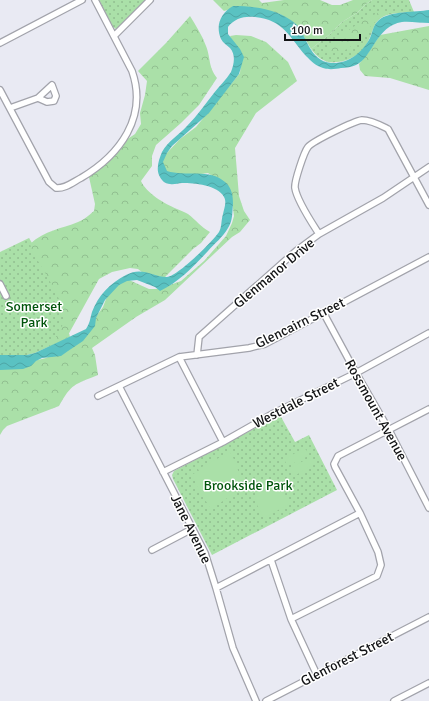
<svg xmlns="http://www.w3.org/2000/svg" width="429" height="701" viewBox="0 0 429 701" font-family="Signika,sans-serif">
  <style>
    .grass { fill: url(#grass-dots) }
    .forest { fill: url(#forest-crowns) }
    .garden { fill: #aae0a8 }
    .water { fill: url(#water-waves) }
    .lines { fill: none; stroke-linecap: round; stroke-linejoin: round }
    .minor-casing { stroke: #a2a3ab; stroke-width: 8 }
    .minor { stroke: #fff; stroke-width: 5.5 }
    .labels { text-anchor: middle; dominant-baseline: central; stroke-width: 3; stroke-linejoin: round; paint-order: stroke }
    .street-label { font-size: 14px; fill: #131416; stroke: #fff }
    .park-label { font-size: 14px; fill: #00540b; stroke: #fff }
  </style>
  <defs>
    <pattern id="grass-dots" width="8" height="8" patternUnits="userSpaceOnUse"><rect width="8" height="8" fill="#aae0a8"/><path d="M2 2h.1M6 6h.1" fill="none" stroke="#91bf90" stroke-width="1.8" stroke-linecap="round"/></pattern>
    <pattern id="forest-crowns" width="20" height="18" patternUnits="userSpaceOnUse"><rect width="20" height="18" fill="#aae0a8"/><path d="M2 6a3 3 0 1 1 6 0M12 15a3 3 0 1 1 6 0" fill="none" stroke="#91bf90"/></pattern>
    <pattern id="water-waves" width="16" height="10" patternUnits="userSpaceOnUse"><rect width="16" height="10" fill="#5ac2c2"/><path d="M0 5q4-4 8 0t8 0" fill="none" stroke="#4da6a6"/></pattern>
  </defs>
  <rect width="100%" height="100%" fill="#e9eaf3"/>
  <path class="grass" d="M 99,0 L 146,0 L 116,29 L 113,27 Z
    M 372,0 L 409,0 L 414,12 C 403,13 390,12 381,18 C 374,23 373,30 370,37 C 365,51 352,61 337,62 C 326,64 318,58 311,49 L 330,34 L 342,22 L 357,13 L 366,4 Z
    M 29,238 L 65,297 L 68,330 L 70,337 L 35,353 L 27,355 L 0,355 L 0,252 Z
    M 280,415 L 295,442 L 309,435 L 337,490 L 212,555 L 173,479 L 172,475 L 174,471 Z"/>
  <path class="forest" d="M 213,0 L 259,0 L 262,3 L 284,0 L 320,0 L 332,5 L 340,5 L 353,0 L 372,0 L 366,4 L 357,13 L 342,22 L 330,34 L 311,49 L 299,28 L 295,24 L 280,14 L 256,8 L 237,7 L 224,11 Z
    M 386,11 L 387,13 C 383,16 379,18 376,21 C 364,32 348,59 328,51 L 328,45 C 345,34 367,14 386,11 Z
    M 190,16 C 196,26 202,35 206,46 C 211,59 208,66 217,78 L 199,105 L 181,123 L 156,145 L 152,156 L 152,166 L 141,181 C 146,193 165,204 177,209 C 181,211 185,212 188,214 C 196,220 201,227 210,232 L 201,243 L 193,249 L 162,280 L 152,280 L 138,269 L 130,268 L 112,272 L 99,279 L 67,337 L 63,341 L 49,347 C 54,339 64,328 64,317 C 65,303 40,265 32,251 L 30,244 C 45,230 61,229 78,222 C 84,220 89,215 94,211 L 95,204 L 89,177 L 96,166 L 114,148 L 135,134 L 141,124 L 140,113 L 145,95 L 147,81 L 138,71 L 166,43 Z
    M 429,26 L 429,90 L 390,78 L 365,76 L 360,70 L 359,64 L 368,53 L 380,35 Z
    M 236,35 L 251,36 L 266,42 L 288,62 L 297,81 L 256,113 L 235,148 L 239,196 L 244,211 L 250,220 L 240,232 L 232,237 L 165,300 L 136,317 L 92,348 L 95,355 L 98,375 C 74,385 72,383 59,406 L 7,426 L 3,430 L 0,435 L 0,369 L 46,358 L 78,342 L 103,307 L 109,291 L 118,281 L 129,280 L 149,289 L 159,289 L 181,281 L 204,261 L 226,236 L 232,223 L 234,216 L 231,194 L 226,186 L 208,173 L 174,178 L 162,168 L 164,156 L 180,139 L 196,127 L 240,73 L 241,62 L 230,36 Z"/>
  <path class="garden" d="M 302,449 L 303,451 L 306,449 L 308,454 L 305,455 L 306,457 L 290,465 L 289,463 L 287,465 L 285,461 L 287,459 L 287,458 Z
    M 230,452 C 247,481 240,494 210,508 L 195,483 L 196,482 L 192,477 L 193,474 L 199,471 L 198,469 Z
    M 307,459 L 308,460 L 311,459 L 313,463 L 311,464 L 311,466 L 296,475 L 295,473 L 292,474 L 290,470 L 292,469 L 292,467 Z
    M 279,484 L 289,504 L 264,518 L 253,497 Z"/>
  <path class="water" d="M 233,6 C 254,6 279,9 296,24 C 307,35 309,61 331,63 C 348,64 362,53 370,38 C 373,31 373,25 379,20 C 389,11 416,12 429,10 L 429,23 C 421,23 409,21 402,22 C 376,26 373,57 356,65 C 352,67 346,68 341,68 C 336,69 329,70 323,68 C 316,66 311,61 306,56 C 289,37 284,20 255,17 C 244,16 235,18 228,27 L 228,34 L 240,49 L 244,57 L 239,74 L 209,113 L 172,146 L 167,153 L 163,162 L 167,171 C 185,177 210,168 225,182 C 232,188 233,196 233,204 C 232,213 233,220 228,228 C 223,237 215,243 208,251 C 194,266 179,282 160,291 L 155,287 L 137,280 L 127,281 L 119,285 L 105,300 L 96,318 L 95,326 L 83,341 L 68,351 L 61,356 L 42,358 L 36,361 L 31,366 L 23,369 L 0,370 L 0,355 L 27,355 L 35,353 L 86,329 C 90,323 90,319 92,312 C 98,296 110,283 126,275 C 142,266 153,277 167,277 C 178,276 212,242 219,232 C 222,227 221,220 223,214 C 224,209 227,202 224,197 C 218,185 194,183 182,183 C 178,183 174,185 170,184 C 165,184 161,180 159,175 C 156,168 159,159 162,152 C 168,141 179,135 187,126 C 197,116 205,104 214,93 C 219,86 226,80 231,72 C 234,64 236,55 230,48 C 227,45 223,43 221,39 C 215,25 221,13 233,6 Z"/>
  <g class="lines">
    <defs>
      <path id="minor" d="M 114,36 L 150,0
        M 0,43 L 82,0
        M 0,90 L 49,182 L 56,188 C 65,189 73,182 81,178 C 120,155 148,117 132,71 L 95,0
        M 10,108 L 38,98 L 52,85 L 56,96 L 54,101 L 47,102 L 38,98
        M 319,234 C 312,223 297,201 295,188 C 294,182 304,152 308,147 C 313,141 354,121 362,120 C 371,120 380,125 388,129 L 429,205
        M 0,284 L 6,296
        M 323,312 L 356,373 L 389,430 L 429,508
        M 197,355 L 199,337 L 296,251 L 319,234 L 383,198 L 429,167
        M 179,357 L 223,442
        M 119,386 L 205,553 L 216,588 L 233,648 L 256,701
        M 98,396 L 179,357 L 249,348 L 265,344 L 429,257
        M 163,472 L 223,442 L 274,413 L 356,373 L 429,333
        M 152,550 L 192,529
        M 271,560 L 291,619 L 317,675
        M 216,588 L 360,513
        M 291,619 L 377,576 L 381,565 L 378,552 L 360,513 L 335,467 L 334,464 L 338,456 L 429,409
        M 266,701 L 429,617
        M 394,701 L 429,683"/>
    </defs>
    <use href="#minor" class="minor-casing"/>
    <use href="#minor" class="minor"/>
  </g>
  <g class="labels">
    <g class="street-label">
      <text transform="translate(274 273) rotate(-40)">Glenmanor Drive</text>
      <text transform="translate(300 323) rotate(-26)">Glencairn Street</text>
      <text transform="translate(296 403) rotate(-27)">Westdale Street</text>
      <text transform="translate(376 410) rotate(61)">Rossmount Avenue</text>
      <text transform="translate(191 529) rotate(64)">Jane Avenue</text>
      <text transform="translate(347 659) rotate(-27)">Glenforest Street</text>
    </g>
    <g class="park-label">
      <text x="34" y="306">Somerset<tspan x="34" dy="16">Park</tspan></text>
      <text x="248" y="485">Brookside Park</text>
    </g>
  </g>
  <path d="M285 34v6h75v-6" fill="none" stroke="#131416" stroke-width="2"/>
  <text x="291" y="34" font-size="12" fill="#131416" stroke="#ffffff" stroke-width="3" paint-order="stroke">100 m</text>
</svg>
